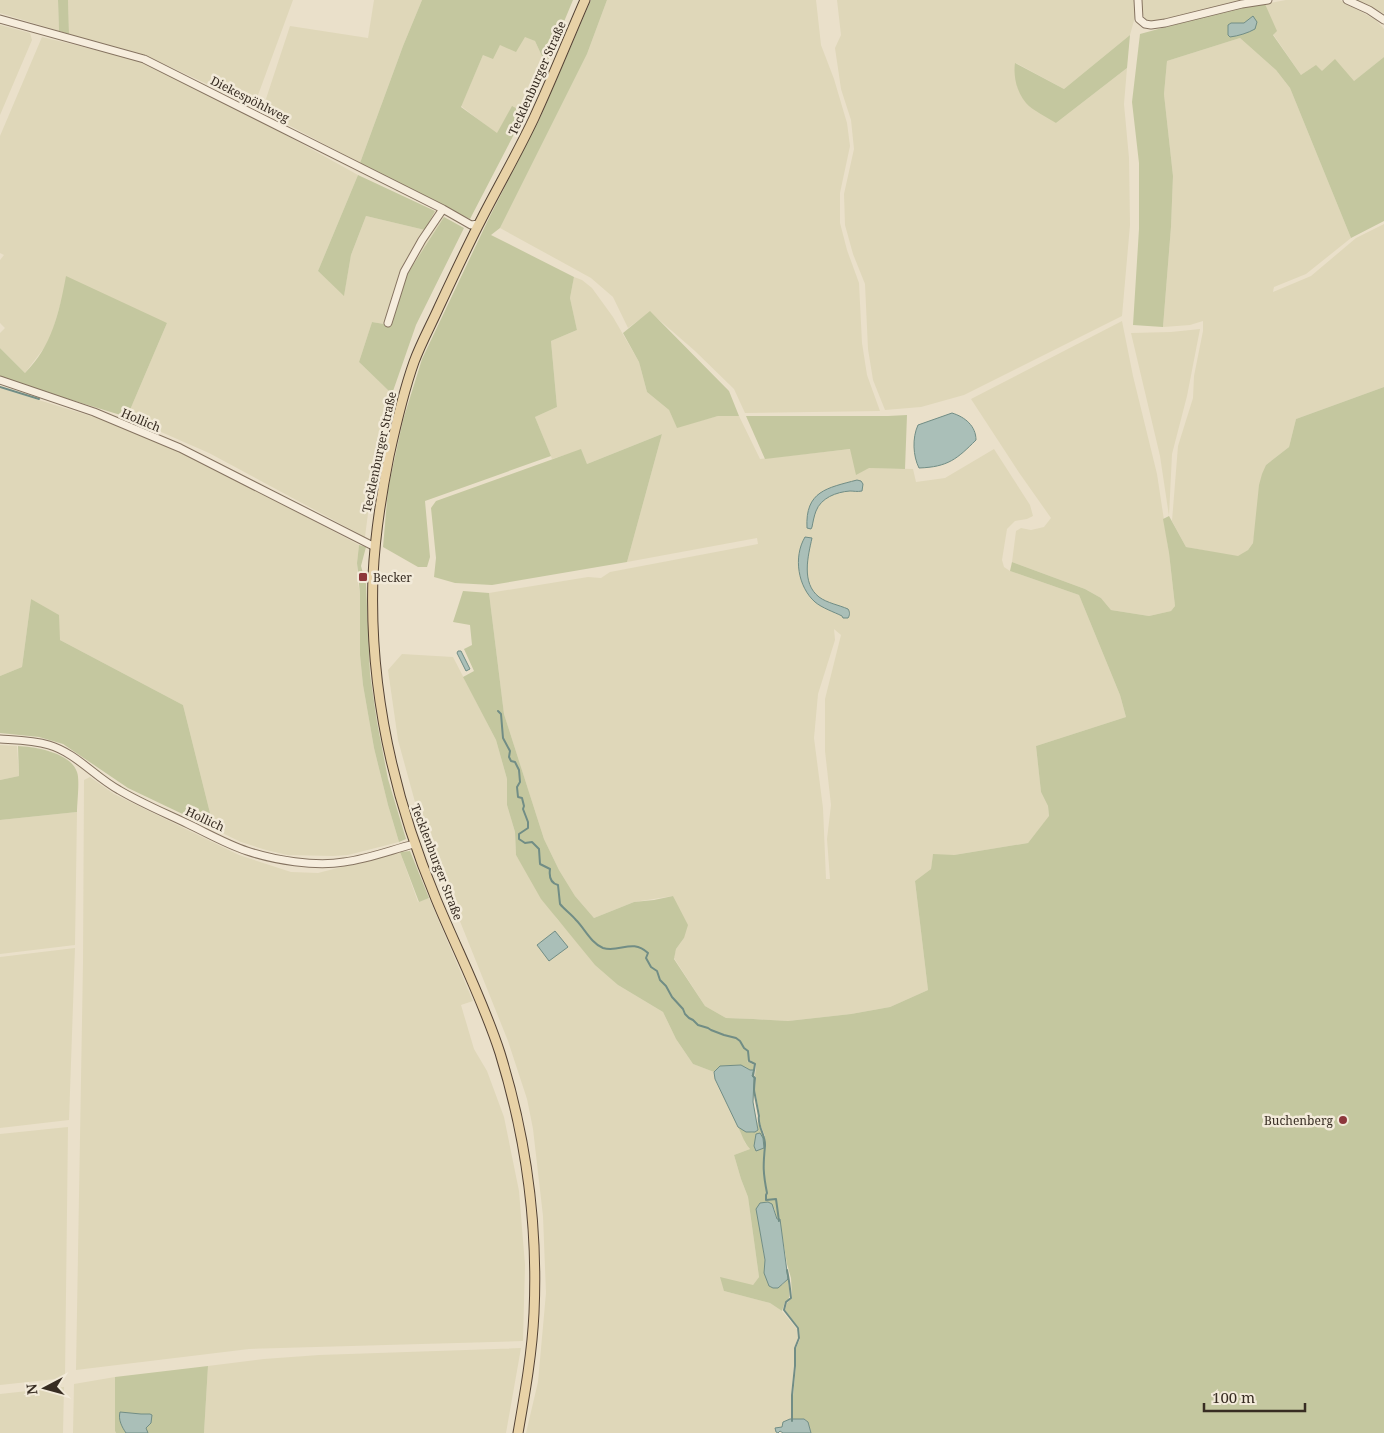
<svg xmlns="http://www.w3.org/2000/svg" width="1384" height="1433" viewBox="0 0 1384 1433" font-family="'Noto Serif',serif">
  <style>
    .farmland { fill: #dfd7b9; fill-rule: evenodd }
    .green { fill: #c4c79f }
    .water { fill: #aabfb8; stroke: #718d85 }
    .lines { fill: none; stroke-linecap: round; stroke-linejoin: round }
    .stream { stroke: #718d85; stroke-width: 2 }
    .minor-casing { stroke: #857360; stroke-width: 9 }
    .major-casing { stroke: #534234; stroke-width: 11 }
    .minor { stroke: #f6eddd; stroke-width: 7 }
    .major { stroke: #e8d2a7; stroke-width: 9 }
    .poi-dot { fill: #8d373b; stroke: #f2ead9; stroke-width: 2 }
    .labels { text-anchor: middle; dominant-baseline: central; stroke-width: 5; stroke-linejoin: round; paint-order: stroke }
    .street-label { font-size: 12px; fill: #372c22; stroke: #f2ead9 }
    .poi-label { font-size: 12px; fill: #372c22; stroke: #f2ead9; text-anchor: start }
  </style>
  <rect width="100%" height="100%" fill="#eae0ca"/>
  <path class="farmland" d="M 0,0 L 58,0 L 59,31 L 0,13 Z
    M 68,0 L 293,0 L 254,106 L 145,55 L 69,34 Z
    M 374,0 L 422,0 L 403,46 L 360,163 L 262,111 L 290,26 L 368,38 Z
    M 607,0 L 816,0 L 821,45 L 834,79 L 847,123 L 850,146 L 840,193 L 840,223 L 847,250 L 859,283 L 862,343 L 867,375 L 880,411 L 745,413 L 734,389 L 695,351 L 650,312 L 628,328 L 613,297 L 591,278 L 500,228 L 587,54 Z
    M 837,0 L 1135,0 L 1135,17 L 1130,35 L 1064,89 L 1016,63 L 1056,123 L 1127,68 L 1124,104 L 1129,158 L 1130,225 L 1122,316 L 964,395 L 921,407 L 885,410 L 873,380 L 868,349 L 865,284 L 853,254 L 845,225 L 844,194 L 854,149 L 851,120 L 841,89 L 835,48 L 841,35 Z
    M 1142,0 L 1248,0 L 1152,22 L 1146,20 L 1142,13 Z
    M 1286,0 L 1340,0 L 1376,20 L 1384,29 L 1384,57 L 1354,81 L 1322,71 L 1301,75 L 1273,34 L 1265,4 Z
    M 1356,0 L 1384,0 L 1384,14 L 1383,13 Z
    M 0,25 L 30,33 L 32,40 L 0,115 Z
    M 525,36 L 535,41 L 546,65 L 525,113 L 512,107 L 497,134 L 461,106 L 483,55 L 500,45 Z
    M 42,37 L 142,61 L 250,115 L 358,175 L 318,271 L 344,295 L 351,255 L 366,216 L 425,230 L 435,211 L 444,217 L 404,279 L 390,325 L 372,322 L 359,362 L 392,394 L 376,450 L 365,537 L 209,453 L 127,417 L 167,323 L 61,302 L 52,333 L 47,344 L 25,373 L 0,348 L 0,333 L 5,328 L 0,323 L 0,260 L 4,255 L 0,253 L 0,136 Z
    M 1240,38 L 1276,70 L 1290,88 L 1351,238 L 1306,274 L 1274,287 L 1273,292 L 1311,276 L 1356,238 L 1384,224 L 1384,387 L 1296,419 L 1289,447 L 1266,465 L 1253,543 L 1248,550 L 1238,557 L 1186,547 L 1172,521 L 1178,446 L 1193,398 L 1194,376 L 1203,331 L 1203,321 L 1190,325 L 1163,327 L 1171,227 L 1173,176 L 1164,94 L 1167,61 Z
    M 574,277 L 582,280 L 592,288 L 613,317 L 639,362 L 647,392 L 669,410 L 677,427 L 718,416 L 739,416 L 760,459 L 851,449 L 869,468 L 913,469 L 916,482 L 945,478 L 994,449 L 1030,505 L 1033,516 L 1027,519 L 1015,521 L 1007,529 L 1002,560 L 1004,567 L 1010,571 L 1079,595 L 1120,695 L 1126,717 L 1036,746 L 1041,792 L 1048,806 L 1049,817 L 1028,843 L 954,855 L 933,855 L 931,869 L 915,881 L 928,990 L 890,1007 L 851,1014 L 788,1021 L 753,1019 L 726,1018 L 705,1006 L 674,958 L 676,949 L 684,938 L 673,896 L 634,902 L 594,918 L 575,896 L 559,870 L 544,839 L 504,714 L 489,593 L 588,577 L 601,578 L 610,572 L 758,544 L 757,538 L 627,562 L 662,434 L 587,464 L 581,450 L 552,459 L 535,417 L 557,407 L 551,341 L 577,330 L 570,298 ZM 834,629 L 841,635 L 825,699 L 825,751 L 831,805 L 827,839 L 830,879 L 826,879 L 823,808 L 814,738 L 818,694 L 835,640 Z
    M 1122,321 L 1133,376 L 1157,474 L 1169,553 L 1175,606 L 1171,611 L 1149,616 L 1111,610 L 1101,598 L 1085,589 L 1012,562 L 1016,531 L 1021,528 L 1031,530 L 1044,527 L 1051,518 L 1020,474 L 971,399 Z
    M 1200,329 L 1187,396 L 1172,454 L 1169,516 L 1160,456 L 1131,333 L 1171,332 Z
    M 0,388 L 123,426 L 171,445 L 359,545 L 357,563 L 357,577 L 360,594 L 360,655 L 363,685 L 374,748 L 388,805 L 399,842 L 348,855 L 333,856 L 287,855 L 266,850 L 241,842 L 214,829 L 183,705 L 60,640 L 31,599 L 22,667 L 0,676 Z
    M 402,654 L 453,657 L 496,740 L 507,779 L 507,805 L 515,832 L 516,855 L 557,919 L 577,941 L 618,985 L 663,1012 L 676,1039 L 693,1064 L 714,1072 L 715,1079 L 743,1136 L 745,1143 L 750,1149 L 734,1155 L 741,1179 L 748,1197 L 759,1277 L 753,1285 L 724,1291 L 770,1303 L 782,1311 L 797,1329 L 798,1338 L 794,1348 L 794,1366 L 791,1394 L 791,1419 L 776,1432 L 777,1433 L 526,1433 L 538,1382 L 546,1293 L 543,1216 L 533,1129 L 527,1099 L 508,1041 L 421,824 L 398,740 L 388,670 Z
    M 0,745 L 17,746 L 19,776 L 0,780 Z
    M 90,777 L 114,794 L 239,855 L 291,872 L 318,873 L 400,852 L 418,902 L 429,898 L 473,1001 L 461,1005 L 474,1049 L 487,1071 L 504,1117 L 519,1191 L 525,1265 L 523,1341 L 249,1349 L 76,1370 L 83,963 L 84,780 Z
    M 77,812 L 75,945 L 0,954 L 0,820 Z
    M 75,948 L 69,1120 L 0,1128 L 0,957 Z
    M 68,1127 L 65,1378 L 0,1385 L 0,1134 Z
    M 521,1348 L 506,1433 L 204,1433 L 208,1366 L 264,1359 L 319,1355 Z
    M 115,1377 L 115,1431 L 116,1433 L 73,1433 L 74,1384 Z
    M 64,1387 L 63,1433 L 0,1433 L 0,1394 Z"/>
  <path class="green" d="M 58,0 L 68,0 L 69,34 L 59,31 Z
    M 422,0 L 573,0 L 546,65 L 535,41 L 525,37 L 516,52 L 500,45 L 493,59 L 483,55 L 461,107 L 497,133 L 512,106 L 525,113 L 470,219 L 432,201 L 360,163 L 403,46 Z
    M 591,0 L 607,0 L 587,54 L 500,228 L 491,235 L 574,277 L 570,298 L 577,330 L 551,341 L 557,407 L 535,417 L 551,456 L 425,501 L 430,557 L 427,567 L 418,567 L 383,547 L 388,489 L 403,420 L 422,359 L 489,218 L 541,116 Z
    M 1265,4 L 1277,31 L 1273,35 L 1301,75 L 1316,65 L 1322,71 L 1335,59 L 1354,81 L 1384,57 L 1384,221 L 1351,238 L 1290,88 L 1276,70 L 1240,38 L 1167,61 L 1164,94 L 1173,176 L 1171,227 L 1163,327 L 1133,325 L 1139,229 L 1139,163 L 1132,102 L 1140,34 L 1232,9 Z
    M 1130,35 L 1127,68 L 1056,123 C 1048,118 1032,110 1026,103 C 1017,93 1013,76 1015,63 L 1064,89 Z
    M 358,175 L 435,211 L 425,230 L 366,216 L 351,255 L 344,296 L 318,271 Z
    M 444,217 L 464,228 L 416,325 L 392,394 L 359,362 L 372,322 L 390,325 L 404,279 Z
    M 66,276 L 167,323 L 127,417 L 0,378 L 0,348 L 25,373 C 52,346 59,313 66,276 Z
    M 650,311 L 729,391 L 739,416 L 718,416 L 677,428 L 669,410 L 647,392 L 639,362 L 623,333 Z
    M 1384,387 L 1384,1433 L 811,1433 L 808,1422 L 804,1419 L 793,1419 L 793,1396 L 796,1366 L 796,1348 L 800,1339 L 799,1328 L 785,1310 L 787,1303 L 792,1298 L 791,1278 L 787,1264 L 779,1216 L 777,1219 L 774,1208 L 761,1237 L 765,1261 L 764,1273 L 782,1285 L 788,1279 C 788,1285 791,1295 788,1300 L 785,1302 L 782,1311 L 770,1303 L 724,1291 L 720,1277 L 753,1285 L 759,1277 L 748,1197 L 741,1179 L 734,1155 L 750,1149 C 744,1143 742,1134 738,1127 C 745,1131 751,1135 758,1130 L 757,1121 L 763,1136 L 765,1136 L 759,1121 L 760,1116 L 755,1090 L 756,1078 L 755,1076 L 756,1065 L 750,1060 L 747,1061 L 754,1065 L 754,1070 L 750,1070 L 741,1065 L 720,1066 L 714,1072 L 693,1064 L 676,1039 L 663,1012 L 618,985 L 595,965 L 541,899 L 516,855 L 515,832 L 507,805 L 507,779 L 496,740 L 463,677 L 474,671 L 464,649 L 472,645 L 470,625 L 453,622 L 463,591 L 489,593 L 504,714 L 544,839 L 559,870 L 575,896 L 594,918 L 634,902 L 654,900 L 673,896 L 688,925 L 684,938 L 676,949 L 674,959 L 705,1006 L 726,1018 L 753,1019 L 788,1021 L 851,1014 L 890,1007 L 928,990 L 915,881 L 931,869 L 933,854 L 954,855 L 1028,843 L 1049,816 L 1048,806 L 1041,792 L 1036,746 L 1126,717 L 1120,695 L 1079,595 L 1010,571 L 1012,562 L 1085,589 L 1101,598 L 1111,610 L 1149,616 L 1171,611 L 1175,606 L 1169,553 L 1163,519 L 1169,516 L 1186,547 L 1238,556 L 1248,550 L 1253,543 L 1259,485 L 1262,474 L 1266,465 L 1289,447 L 1296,419 Z
    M 907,415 L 905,469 L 869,468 L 856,475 L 850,449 L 765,459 L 746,416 L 888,416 Z
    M 662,434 L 627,562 L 492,585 L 455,583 L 434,577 L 436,558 L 431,508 L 436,501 L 581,449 L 587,464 Z
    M 359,545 L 366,547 L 361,566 L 366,584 L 370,674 L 377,722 L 388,779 L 406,839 L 399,842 L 388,805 L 374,748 L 363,685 L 360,655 L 360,594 L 357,563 Z
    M 31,599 L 59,615 L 60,640 L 183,705 L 214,829 L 128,788 L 63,744 L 39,737 L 0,733 L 0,676 L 22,667 Z
    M 18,746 C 35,747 70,752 77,772 C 80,780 77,802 77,812 L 0,820 L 0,780 L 19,776 Z
    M 410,851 L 429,898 L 419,902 L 400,852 Z
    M 208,1366 L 204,1433 L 116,1433 L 115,1431 L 115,1377 Z"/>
  <path class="water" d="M 1253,16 L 1257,22 L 1255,29 C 1248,33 1238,36 1230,37 L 1228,35 L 1228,25 L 1231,23 L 1244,23 Z
    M 952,413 C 965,417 976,426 976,440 C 957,459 948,467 919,468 C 913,456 912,438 918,425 Z
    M 857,480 L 861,481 L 863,484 L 862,491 C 857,492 854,491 850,491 C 836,492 821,498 816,511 C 814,516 813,522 812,527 L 811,529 L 807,528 C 805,491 827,488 857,480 Z
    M 805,537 L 812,538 C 808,556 801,583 819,597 C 827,603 839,605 848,609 C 850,612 850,615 848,618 L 843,618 L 842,616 C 834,612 822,608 815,602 C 798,587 793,557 805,537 Z
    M 458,651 L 461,651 L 470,669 L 466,671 L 457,653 Z
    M 555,931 L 568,947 L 549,961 L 537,945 Z
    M 741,1065 L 750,1070 L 754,1070 L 752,1076 L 754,1078 L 753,1102 L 758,1130 L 755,1132 L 746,1132 L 738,1127 L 715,1079 L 714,1072 L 720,1066 Z
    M 760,1133 L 763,1138 L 764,1148 L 756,1151 L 754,1146 L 756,1134 Z
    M 768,1202 L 772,1204 L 777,1219 L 780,1219 L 788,1279 L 778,1288 L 773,1288 L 769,1286 L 764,1273 L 765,1260 L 756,1209 L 760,1203 Z
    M 120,1412 L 141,1414 L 150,1414 L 152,1415 L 151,1423 L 146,1428 L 148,1433 L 126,1433 C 122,1427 118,1420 120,1412 Z
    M 790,1419 L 804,1419 L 808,1422 L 811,1433 L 783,1433 L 780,1431 L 778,1433 L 776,1432 L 775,1428 L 782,1427 L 783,1422 Z"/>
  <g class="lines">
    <path class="stream" d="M 0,387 L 39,399
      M 498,711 L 501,714 L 503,738 L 510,751 L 509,757 L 511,761 L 515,762 L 519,770 L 520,782 L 517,787 L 518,797 L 522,798 L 524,806 L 523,809 L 528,822 L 528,828 L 519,834 L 519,839 L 525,843 L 532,842 L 539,849 L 540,864 L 550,869 C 549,876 550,883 558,885 L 560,904 C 565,910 571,914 576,920 C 585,929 591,943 603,948 C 620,953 632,938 648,953 L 646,958 L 651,967 L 657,971 L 660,980 L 666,986 L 672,997 L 683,1009 L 685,1014 L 689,1018 L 693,1020 L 698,1025 L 708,1028 L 711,1030 L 724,1035 L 736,1038 L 740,1041 L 744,1048 L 748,1051 L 749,1061 L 755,1064 L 753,1076 L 755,1078 L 754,1090 L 759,1116 C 757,1126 766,1136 765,1146 C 763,1166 763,1173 767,1193 L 766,1195 L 766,1200 L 776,1199 L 779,1221
      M 787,1270 C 789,1279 790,1288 791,1298 L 786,1302 L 784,1310 L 798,1328 L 799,1338 L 795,1348 L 795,1366 L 792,1395 L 792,1421"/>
    <defs>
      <path id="minor" d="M 1138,0 L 1139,19 L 1145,24 L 1151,25 L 1165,23 L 1242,4 L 1268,0
        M 1347,0 L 1369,10 L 1384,20
        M 0,19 L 144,59 L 443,209 L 471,225 L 479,224
        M 388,323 L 404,272 L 422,240 L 443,209
        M 0,380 L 94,412 L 180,448 L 375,547
        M 0,739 C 16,740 33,740 49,745 C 76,753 95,777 119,790 C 141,803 165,813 188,824 C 207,833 226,844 247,851 C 274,860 315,867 344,862 C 368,859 391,850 414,844"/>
      <path id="major" d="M 518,1433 C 525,1393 532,1354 534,1313 C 538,1225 526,1137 500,1053 C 483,1000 457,950 436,899 C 393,796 369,688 373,576 C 375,535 381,496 389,456 C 396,424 403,393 414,362 C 421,343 431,325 439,307 C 453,277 467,247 482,218 C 499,185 518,152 534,118 C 552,79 568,39 585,0"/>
    </defs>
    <use href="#minor" class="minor-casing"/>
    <use href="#major" class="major-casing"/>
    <use href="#minor" class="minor"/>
    <use href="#major" class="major"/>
  </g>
  <g class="poi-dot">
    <rect x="358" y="572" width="10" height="10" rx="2.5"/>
    <circle cx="1343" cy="1120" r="5"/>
  </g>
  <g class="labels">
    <g class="street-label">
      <text transform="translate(537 78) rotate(-66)">Tecklenburger Straße</text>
      <text transform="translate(250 99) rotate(27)">Diekespöhlweg</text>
      <text transform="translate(141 420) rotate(23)">Hollich</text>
      <text transform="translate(379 452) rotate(-78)">Tecklenburger Straße</text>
      <text transform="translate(205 819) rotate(25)">Hollich</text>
      <text transform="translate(437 862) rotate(69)">Tecklenburger Straße</text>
    </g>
    <g class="poi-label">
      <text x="373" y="577">Becker</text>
      <text x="1333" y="1120" text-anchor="end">Buchenberg</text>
    </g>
  </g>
  <g transform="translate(45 1388) rotate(264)" stroke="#f2ead9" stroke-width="4" paint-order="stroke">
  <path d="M0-4L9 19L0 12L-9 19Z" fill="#372c22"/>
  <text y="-8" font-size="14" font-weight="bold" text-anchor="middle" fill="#372c22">N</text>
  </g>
  <path d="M1204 1403v8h101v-8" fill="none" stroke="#372c22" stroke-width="2.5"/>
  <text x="1212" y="1403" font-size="15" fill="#372c22" stroke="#f2ead9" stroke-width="4" paint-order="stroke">100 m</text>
</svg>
